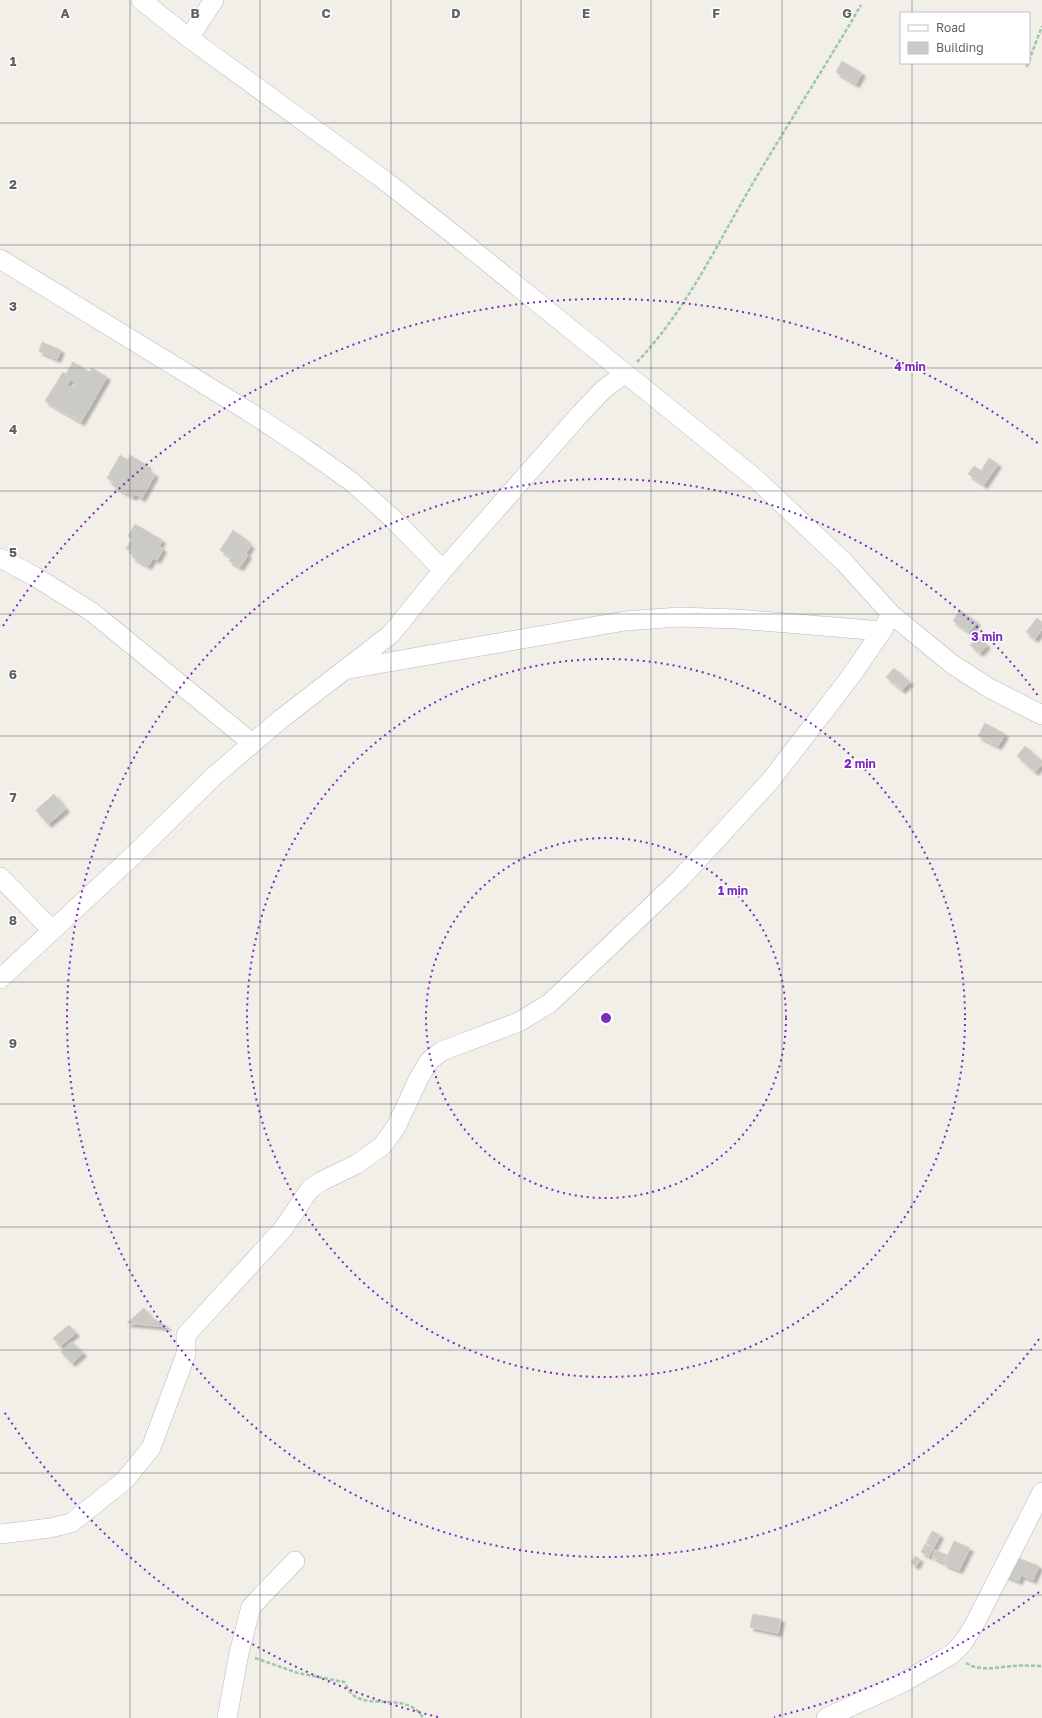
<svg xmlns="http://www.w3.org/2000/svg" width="1042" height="1718" viewBox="0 0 1042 1718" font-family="'Golos Text',sans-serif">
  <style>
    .building { fill: #cccac5; stroke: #d6d1c6; fill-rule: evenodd; filter: url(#shadow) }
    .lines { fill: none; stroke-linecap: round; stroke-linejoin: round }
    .minor-casing { stroke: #b5b8bc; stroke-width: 20 }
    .path { stroke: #9cc7a9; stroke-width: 2.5; stroke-dasharray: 4 2; stroke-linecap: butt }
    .minor { stroke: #fff; stroke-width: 19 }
    .grid { fill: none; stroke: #5f6368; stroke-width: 1; stroke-opacity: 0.55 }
    .ring { fill: none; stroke: #7b2cbf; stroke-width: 2; stroke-dasharray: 2 4 }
    .grid-label { font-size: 13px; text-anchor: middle; font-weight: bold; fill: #5f6368; stroke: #fff; stroke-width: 3; stroke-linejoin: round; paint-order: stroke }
    .centre { fill: #7b2cbf; stroke: #fff; stroke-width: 2 }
    .ring-label { font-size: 12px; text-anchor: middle; font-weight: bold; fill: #7b2cbf; stroke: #fff; stroke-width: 3; stroke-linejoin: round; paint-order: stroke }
  </style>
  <defs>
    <filter id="shadow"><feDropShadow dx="3.5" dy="3.5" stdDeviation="1" flood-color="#0004"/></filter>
  </defs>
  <rect width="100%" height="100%" fill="#f1efe8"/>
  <path class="building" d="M 842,61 L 862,73 L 856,84 L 836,72 Z
    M 42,342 L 61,350 L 57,359 L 39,351 Z
    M 73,362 L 90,372 L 92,368 L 107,377 L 81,422 L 45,401 L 63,372 L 66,374 ZM 70,379 L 76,382 L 72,388 L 67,385 Z
    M 120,455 L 128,460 L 130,455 L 148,466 L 146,469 L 155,474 L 142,498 L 135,494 L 133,497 L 112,485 L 113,482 L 107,478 Z
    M 989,458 L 998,464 L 984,485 L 968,474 L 974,466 L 981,471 Z
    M 135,524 L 162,540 L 159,546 L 163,549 L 157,560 L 153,558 L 148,566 L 132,557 L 134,553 L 126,549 L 132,539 L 128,536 Z
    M 233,530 L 248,541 L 247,543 L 251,545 L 246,553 L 248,555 L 240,567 L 229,561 L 231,557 L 220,550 Z
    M 960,610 L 977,622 L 969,632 L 953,621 Z
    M 1037,618 L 1042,622 L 1042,629 L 1035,639 L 1026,632 Z
    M 978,637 L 987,645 L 980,653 L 970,645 Z
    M 894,668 L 910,682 L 902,690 L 886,677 Z
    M 985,723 L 1005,734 L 998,746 L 978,736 Z
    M 1025,746 L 1042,761 L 1042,764 L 1035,772 L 1017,756 Z
    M 54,794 L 66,809 L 48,824 L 36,810 Z
    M 144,1308 L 152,1318 L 168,1327 L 127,1323 Z
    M 69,1325 L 76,1333 L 60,1346 L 53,1338 Z
    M 72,1342 L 83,1353 L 72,1363 L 61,1352 Z
    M 932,1531 L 940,1535 L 934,1547 L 926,1543 Z
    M 954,1541 L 970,1548 L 959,1570 L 944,1564 Z
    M 925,1544 L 933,1548 L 929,1556 L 921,1552 Z
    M 935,1550 L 947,1555 L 943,1562 L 932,1557 Z
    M 915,1556 L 920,1559 L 916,1566 L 911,1563 Z
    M 1018,1558 L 1039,1566 L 1033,1580 L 1021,1575 L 1019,1581 L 1004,1575 L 1007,1566 L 1014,1568 Z
    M 753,1614 L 781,1619 L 778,1633 L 750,1627 Z"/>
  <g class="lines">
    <defs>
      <path id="minor" d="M 141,0 L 189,38 L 380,177 L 448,230 L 756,479 L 844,562 L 891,614 L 952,664 L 989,688 L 1042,715
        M 189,38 L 214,0
        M 0,259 L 248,411 L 304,448 L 352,482 L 392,518 L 443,570
        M 0,558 L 34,576 L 92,612 L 252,743
        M 349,669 L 625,621 L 679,617 L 737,619 L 882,631
        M 0,877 L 52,930
        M 0,979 L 139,850 L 213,777 L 281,719 L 391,634 L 443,570 L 580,414 L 603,390 L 625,373
        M 0,1534 L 50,1528 L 71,1523 L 124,1481 L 151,1448 L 186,1354 L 186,1335 L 283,1229 L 310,1189 L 322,1181 L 357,1164 L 382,1146 L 396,1127 L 419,1078 L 429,1061 L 442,1051 L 519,1022 L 550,1003 L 681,878 L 771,780 L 851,676 L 882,631 L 891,614
        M 227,1718 L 239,1653 L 251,1607 L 295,1561
        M 826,1718 L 904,1682 L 942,1660 L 952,1654 L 962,1644 L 973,1627 L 1042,1492"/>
    </defs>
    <use href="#minor" class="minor-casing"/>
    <path class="path" d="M 1029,61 L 1042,26
      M 1027,67 L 1028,63
      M 637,362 C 685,311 712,254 746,195 C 783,131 824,69 861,5
      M 255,1658 L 298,1673 L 344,1682 C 347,1686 349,1692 353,1695 C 370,1709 409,1692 423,1718
      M 966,1663 C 980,1672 997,1667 1013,1666 C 1022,1665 1032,1666 1042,1666"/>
    <use href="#minor" class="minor"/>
  </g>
  <path class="grid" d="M 130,0 L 130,1718M 260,0 L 260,1718M 391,0 L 391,1718M 521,0 L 521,1718M 651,0 L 651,1718M 782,0 L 782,1718M 912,0 L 912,13M 912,63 L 912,1718M 0,123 L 1042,123M 0,245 L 1042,245M 0,368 L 1042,368M 0,491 L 1042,491M 0,614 L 1042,614M 0,736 L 1042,736M 0,859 L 1042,859M 0,982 L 1042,982M 0,1104 L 1042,1104M 0,1227 L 1042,1227M 0,1350 L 1042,1350M 0,1473 L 1042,1473M 0,1595 L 1042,1595"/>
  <g class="ring">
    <circle cx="606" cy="1018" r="180"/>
    <circle cx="606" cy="1018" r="359"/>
    <path d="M1039 1339A539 539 0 1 1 1039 697"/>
    <path d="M1039 1592A719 719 0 0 1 774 1717M438 1717A719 719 0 0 1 3 1410M3 626A719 719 0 0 1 1039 444"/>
  </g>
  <g class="grid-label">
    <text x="65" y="18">A</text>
    <text x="195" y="18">B</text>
    <text x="326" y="18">C</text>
    <text x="456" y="18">D</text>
    <text x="586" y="18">E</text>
    <text x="716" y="18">F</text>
    <text x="847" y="18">G</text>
    <text x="13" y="66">1</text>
    <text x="13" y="189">2</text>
    <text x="13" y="311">3</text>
    <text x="13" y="434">4</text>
    <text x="13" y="557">5</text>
    <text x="13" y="679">6</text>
    <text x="13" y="802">7</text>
    <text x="13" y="925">8</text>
    <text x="13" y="1048">9</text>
  </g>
  <circle cx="606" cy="1018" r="6" class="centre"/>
  <g class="ring-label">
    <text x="910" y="371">4 min</text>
    <text x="987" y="641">3 min</text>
    <text x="860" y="768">2 min</text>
    <text x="733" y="895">1 min</text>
  </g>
  <rect x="900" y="12" width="130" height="52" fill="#ffffff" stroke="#bfc1c3"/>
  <rect x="908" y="25" width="20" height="6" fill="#ffffff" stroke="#bfc1c3"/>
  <text x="936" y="32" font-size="12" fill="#5f6368">Road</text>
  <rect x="908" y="42" width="20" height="12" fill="#cccac5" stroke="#bfc1c3"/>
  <text x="936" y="52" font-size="12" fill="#5f6368">Building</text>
</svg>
